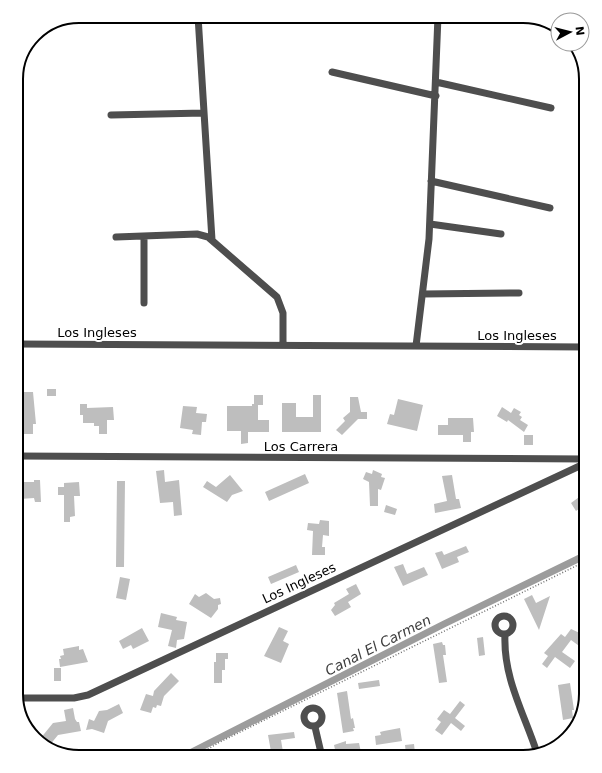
<svg xmlns="http://www.w3.org/2000/svg" width="602" height="773" viewBox="0 0 602 773" font-family="'DejaVu Sans',sans-serif">
  <style>
    .lines { fill: none; stroke-linecap: round; stroke-linejoin: round }
    .canal { stroke: #9c9c9c; stroke-width: 7 }
    .building { fill: #bebebe }
    .path { stroke: #707070; stroke-width: 1.5; stroke-dasharray: 1 2; stroke-linecap: butt }
    .minor { stroke: #4e4e4e; stroke-width: 7 }
    .labels { text-anchor: middle; dominant-baseline: central; stroke-width: 4; stroke-linejoin: round; paint-order: stroke }
    .street-label { font-size: 13px; fill: #000; stroke: #fff }
    .water-label { font-size: 14px; font-style: italic; fill: #3d3d3d; stroke: #fff }
    .rim { fill: none; stroke: #000; stroke-width: 2 }
  </style>
  <rect width="100%" height="100%" fill="#fff"/>
  <g class="lines">
    <path class="canal" d="M 182,757 L 444,624 L 586,555"/>
  </g>
  <path class="building" d="M 47,389 L 56,389 L 56,396 L 47,396 Z
    M 20,392 L 33,392 L 36,424 L 33,424 L 33,434 L 23,434 L 23,425 L 19,425 Z
    M 254,395 L 263,395 L 263,405 L 258,405 L 258,420 L 269,420 L 269,432 L 248,432 L 248,443 L 241,444 L 241,431 L 227,431 L 227,406 L 252,406 L 252,404 L 254,404 Z
    M 313,395 L 321,395 L 321,432 L 282,432 L 282,403 L 296,403 L 296,417 L 313,417 Z
    M 350,397 L 358,397 L 361,412 L 367,412 L 367,419 L 358,419 L 342,435 L 336,430 L 345,421 L 343,418 L 350,412 Z
    M 398,399 L 423,405 L 417,431 L 387,424 L 390,414 L 394,415 Z
    M 80,404 L 87,404 L 87,408 L 113,407 L 114,420 L 107,420 L 107,434 L 99,434 L 99,426 L 94,426 L 94,423 L 83,423 L 83,415 L 80,415 Z
    M 183,406 L 197,407 L 196,413 L 207,414 L 206,422 L 202,422 L 201,435 L 192,434 L 193,430 L 180,428 Z
    M 502,407 L 511,413 L 514,408 L 521,412 L 519,415 L 522,417 L 520,420 L 528,425 L 524,432 L 508,420 L 507,422 L 497,416 Z
    M 448,418 L 473,418 L 474,432 L 471,432 L 471,442 L 463,442 L 463,435 L 438,435 L 438,425 L 448,425 Z
    M 524,435 L 533,435 L 533,445 L 524,445 Z
    M 164,470 L 165,482 L 179,480 L 182,515 L 174,516 L 173,502 L 160,503 L 156,471 Z
    M 373,470 L 382,474 L 381,477 L 385,478 L 381,490 L 378,489 L 378,506 L 370,506 L 369,482 L 363,479 L 366,472 L 372,474 Z
    M 305,474 L 309,483 L 269,501 L 265,492 Z
    M 584,474 L 586,477 L 586,490 L 578,478 Z
    M 230,475 L 243,491 L 232,495 L 227,502 L 203,487 L 207,481 L 216,487 Z
    M 452,475 L 456,499 L 459,499 L 461,508 L 435,513 L 434,504 L 447,501 L 442,476 Z
    M 34,480 L 40,480 L 41,502 L 35,502 L 34,498 L 20,499 L 19,493 L 16,493 L 16,482 L 34,482 Z
    M 117,481 L 125,481 L 124,567 L 116,567 Z
    M 79,482 L 80,496 L 74,496 L 75,516 L 70,517 L 70,522 L 64,522 L 64,495 L 58,495 L 58,487 L 64,487 L 64,483 Z
    M 586,492 L 586,504 L 576,511 L 571,503 Z
    M 386,505 L 397,509 L 395,515 L 384,512 Z
    M 320,520 L 329,521 L 329,536 L 323,535 L 322,547 L 325,547 L 325,555 L 312,555 L 313,531 L 307,530 L 308,523 L 319,524 Z
    M 466,546 L 469,552 L 457,557 L 459,562 L 442,569 L 435,553 L 442,551 L 444,555 Z
    M 403,564 L 407,574 L 424,567 L 428,575 L 403,586 L 394,567 Z
    M 296,565 L 299,572 L 271,584 L 268,577 Z
    M 120,577 L 130,579 L 126,600 L 116,598 Z
    M 356,584 L 361,594 L 348,602 L 351,607 L 335,616 L 331,610 L 335,605 L 334,603 L 349,594 L 346,589 Z
    M 206,593 L 214,599 L 220,598 L 221,604 L 218,605 L 218,609 L 211,618 L 189,604 L 195,594 L 199,597 Z
    M 532,595 L 536,603 L 550,596 L 539,630 L 524,599 Z
    M 161,613 L 177,617 L 176,620 L 187,622 L 184,639 L 177,640 L 176,648 L 168,646 L 172,630 L 158,627 Z
    M 279,627 L 288,631 L 283,641 L 289,644 L 281,663 L 264,656 Z
    M 142,628 L 149,641 L 133,649 L 131,645 L 123,649 L 119,641 Z
    M 586,628 L 586,651 L 571,640 L 562,652 L 575,661 L 570,668 L 555,657 L 547,668 L 542,664 L 548,656 L 544,653 L 561,634 L 565,637 L 571,629 L 582,634 Z
    M 483,637 L 485,655 L 479,656 L 477,638 Z
    M 442,642 L 443,645 L 445,645 L 446,655 L 443,655 L 447,682 L 439,683 L 433,644 Z
    M 79,646 L 79,650 L 83,649 L 88,662 L 60,667 L 59,659 L 61,659 L 60,656 L 64,655 L 63,649 Z
    M 216,653 L 228,653 L 228,659 L 225,659 L 225,670 L 222,670 L 222,683 L 214,683 L 214,662 L 216,662 Z
    M 54,668 L 61,668 L 61,681 L 54,681 Z
    M 171,673 L 179,681 L 164,696 L 161,706 L 157,705 L 156,708 L 153,707 L 151,713 L 140,710 L 146,694 L 153,696 L 154,691 Z
    M 379,680 L 380,686 L 359,689 L 358,683 Z
    M 570,683 L 574,710 L 572,710 L 573,718 L 563,720 L 558,685 Z
    M 347,691 L 351,719 L 353,718 L 355,728 L 353,728 L 354,731 L 343,733 L 337,693 Z
    M 460,701 L 465,705 L 455,718 L 465,726 L 461,731 L 451,723 L 442,735 L 435,730 L 441,722 L 437,719 L 444,710 L 450,714 Z
    M 119,704 L 123,713 L 108,721 L 104,733 L 92,729 L 86,730 L 89,719 L 94,721 L 99,711 L 107,710 Z
    M 73,708 L 75,719 L 77,722 L 79,722 L 81,731 L 58,735 L 49,746 L 40,739 L 53,723 L 66,721 L 64,710 Z
    M 400,728 L 402,741 L 376,745 L 375,736 L 381,735 L 380,732 L 384,731 Z
    M 294,732 L 295,738 L 281,740 L 283,752 L 281,753 L 281,757 L 272,757 L 268,735 Z
    M 346,741 L 346,744 L 359,743 L 362,757 L 345,757 L 344,752 L 336,754 L 334,745 Z
    M 414,744 L 415,753 L 406,754 L 405,745 Z"/>
  <g class="lines">
    <path class="path" d="M 195,757 L 218,743 L 586,561"/>
    <path class="minor" d="M 198,16 L 212,240
      M 332,72 L 436,96
      M 436,82 L 551,108
      M 111,115 L 204,113
      M 431,181 L 550,208
      M 430,224 L 501,234
      M 116,237 L 197,234 L 208,237 L 277,297 L 283,313 L 283,345
      M 423,294 L 519,293
      M 144,303 L 144,236
      M 16,344 L 586,347
      M 416,346 L 429,239 L 438,16
      M 16,456 L 586,459
      M495 625a9 9 0 1 1 18 0a9 9 0 1 1-18 0Z
      M 505,634 C 503,678 524,713 537,753
      M 17,698 L 74,698 L 88,695 L 586,463
      M304 717a9 9 0 1 1 18 0a9 9 0 1 1-18 0Z
      M 315,727 L 322,757"/>
  </g>
  <g class="labels">
    <g class="street-label">
      <text x="97" y="332">Los Ingleses</text>
      <text x="517" y="335">Los Ingleses</text>
      <text x="301" y="446">Los Carrera</text>
      <text transform="translate(299 583) rotate(-25)">Los Ingleses</text>
    </g>
    <g class="water-label">
      <text transform="translate(378 645) rotate(-27)">Canal El Carmen</text>
    </g>
  </g>
  <path d="M0 0H602V773H0ZM79 23H523A56 56 0 0 1 579 79V694A56 56 0 0 1 523 750H79A56 56 0 0 1 23 694V79A56 56 0 0 1 79 23Z" fill="#fff" fill-rule="evenodd"/>
  <path class="rim" d="M79 23H523A56 56 0 0 1 579 79V694A56 56 0 0 1 523 750H79A56 56 0 0 1 23 694V79A56 56 0 0 1 79 23Z"/>
  <g transform="translate(570 32) rotate(83)"><circle r="19" fill="#ffffff" stroke="#999999"/>
  <path d="M0-3L7 15L0 10L-7 15Z" fill="#000000"/>
  <text y="-6" font-size="11" font-weight="bold" text-anchor="middle" fill="#000000">N</text>
  </g>
</svg>
